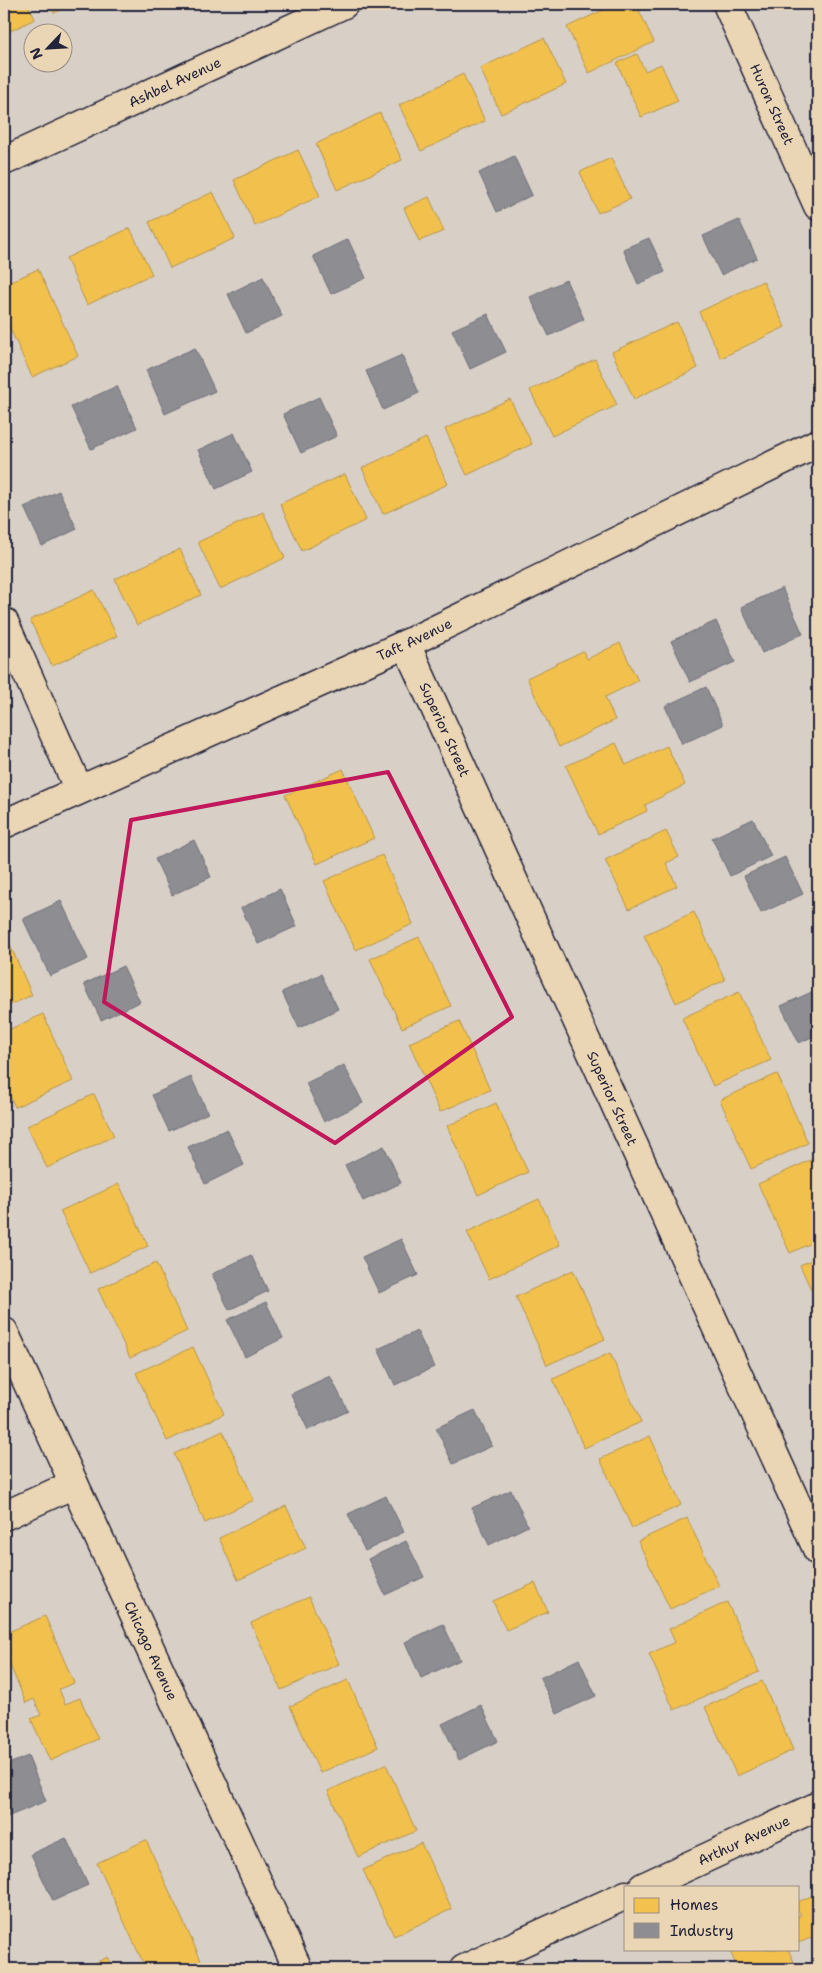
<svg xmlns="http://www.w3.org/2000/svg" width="822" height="1973" viewBox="0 0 822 1973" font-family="'Shantell Sans',sans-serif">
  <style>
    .homes { fill: #f2c14e; stroke: #b49148 }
    .industry { fill: #8d8d92; stroke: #6d6d78 }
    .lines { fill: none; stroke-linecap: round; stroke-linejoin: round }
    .minor-casing { stroke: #22223b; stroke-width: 31 }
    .minor { stroke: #ead5b4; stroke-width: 28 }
    .marked { fill: none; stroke: #c2185b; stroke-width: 4; stroke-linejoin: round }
    .labels { text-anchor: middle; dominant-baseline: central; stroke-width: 5; stroke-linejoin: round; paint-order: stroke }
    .street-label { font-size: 14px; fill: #22223b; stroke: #ead5b4 }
  </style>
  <rect width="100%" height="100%" fill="#d8d0c7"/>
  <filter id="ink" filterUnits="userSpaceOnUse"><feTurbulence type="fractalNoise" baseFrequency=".02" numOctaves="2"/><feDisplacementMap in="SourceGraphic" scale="10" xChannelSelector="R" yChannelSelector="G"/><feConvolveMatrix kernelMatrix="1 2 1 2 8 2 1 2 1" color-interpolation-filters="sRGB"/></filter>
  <g filter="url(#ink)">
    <path class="homes" d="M 4,4 L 28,4 L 35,19 L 4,34 Z
      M 49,4 L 74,4 L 54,13 Z
      M 616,4 L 636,4 L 654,42 L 589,73 L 567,27 Z
      M 544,38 L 566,84 L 501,114 L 480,68 Z
      M 637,54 L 645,71 L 661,64 L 678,101 L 641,117 L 617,63 Z
      M 463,74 L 485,121 L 421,151 L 399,105 Z
      M 380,113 L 402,160 L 337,190 L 316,144 Z
      M 298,150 L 320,196 L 255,226 L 234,180 Z
      M 611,158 L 630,199 L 598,213 L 580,172 Z
      M 213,192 L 235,238 L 170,268 L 149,222 Z
      M 429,197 L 444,231 L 419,241 L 404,208 Z
      M 130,228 L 152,274 L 87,305 L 66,258 Z
      M 38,269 L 78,356 L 32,377 L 4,315 L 4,285 Z
      M 763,281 L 785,327 L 721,358 L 699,312 Z
      M 677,322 L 698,368 L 634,399 L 612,352 Z
      M 595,359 L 617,405 L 552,436 L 530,390 Z
      M 510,399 L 532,444 L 467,475 L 445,429 Z
      M 426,438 L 448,484 L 383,514 L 362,468 Z
      M 345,474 L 366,520 L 302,551 L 280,504 Z
      M 263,512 L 285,558 L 220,589 L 198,542 Z
      M 180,549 L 201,595 L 137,625 L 115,579 Z
      M 94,590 L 117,636 L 52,666 L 30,620 Z
      M 620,643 L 638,681 L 605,697 L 615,720 L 559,747 L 527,678 L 583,651 L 587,659 Z
      M 616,743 L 626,765 L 667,746 L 685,785 L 645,805 L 647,811 L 598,834 L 566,766 Z
      M 343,769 L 374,838 L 317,864 L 285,795 Z
      M 666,831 L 679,857 L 666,863 L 677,886 L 629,909 L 605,860 Z
      M 382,855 L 413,924 L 356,950 L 324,881 Z
      M 694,912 L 725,980 L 676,1003 L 644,935 Z
      M 4,931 L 32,995 L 4,1008 Z
      M 419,937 L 451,1006 L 402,1028 L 370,959 Z
      M 739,992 L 771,1060 L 713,1086 L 682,1018 Z
      M 43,1014 L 73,1081 L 15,1107 L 4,1083 L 4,1032 Z
      M 459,1021 L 490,1090 L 440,1112 L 409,1043 Z
      M 777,1074 L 808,1143 L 751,1169 L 720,1100 Z
      M 94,1094 L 114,1136 L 47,1168 L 27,1126 Z
      M 496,1103 L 528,1172 L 478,1195 L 447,1126 Z
      M 815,1158 L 818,1165 L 818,1240 L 790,1253 L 758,1184 Z
      M 119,1184 L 148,1246 L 90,1273 L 60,1211 Z
      M 539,1199 L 560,1245 L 489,1279 L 467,1232 Z
      M 818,1257 L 818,1305 L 800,1265 Z
      M 156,1263 L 187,1331 L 130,1358 L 98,1289 Z
      M 573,1270 L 605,1339 L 547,1365 L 516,1297 Z
      M 193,1347 L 224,1414 L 167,1441 L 136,1373 Z
      M 610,1353 L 641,1422 L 584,1448 L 553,1379 Z
      M 223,1431 L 254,1500 L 205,1523 L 174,1454 Z
      M 650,1436 L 681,1505 L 632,1528 L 600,1459 Z
      M 286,1506 L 306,1548 L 238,1580 L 219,1538 Z
      M 687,1518 L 719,1586 L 670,1609 L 638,1541 Z
      M 535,1583 L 548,1612 L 506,1630 L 493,1601 Z
      M 309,1597 L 339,1664 L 281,1690 L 251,1623 Z
      M 727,1602 L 759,1672 L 674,1710 L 649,1654 L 675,1642 L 669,1629 Z
      M 45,1616 L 74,1683 L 59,1689 L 65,1704 L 80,1698 L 98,1739 L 50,1761 L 31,1719 L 41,1715 L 34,1699 L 26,1703 L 4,1651 L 4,1634 Z
      M 348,1680 L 378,1747 L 320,1773 L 290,1706 Z
      M 762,1681 L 793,1750 L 737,1776 L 705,1707 Z
      M 386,1764 L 416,1831 L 358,1857 L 328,1791 Z
      M 146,1840 L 205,1969 L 146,1969 L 97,1863 Z
      M 421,1843 L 452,1909 L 394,1936 L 363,1870 Z
      M 818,1893 L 818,1955 L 811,1938 L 798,1943 L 798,1916 L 801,1915 L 798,1910 L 798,1902 Z
      M 729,1949 L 788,1949 L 794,1962 L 777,1969 L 738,1969 Z
      M 108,1957 L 114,1969 L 84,1969 L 84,1968 Z"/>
    <path class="industry" d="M 514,156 L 532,195 L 497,212 L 479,173 Z
      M 739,220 L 757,258 L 721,275 L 703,236 Z
      M 649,238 L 665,272 L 638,284 L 623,249 Z
      M 348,239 L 366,278 L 331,294 L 313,256 Z
      M 263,277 L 282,316 L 246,333 L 228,294 Z
      M 566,280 L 584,319 L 549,336 L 530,297 Z
      M 488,314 L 506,352 L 470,369 L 452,330 Z
      M 195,348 L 215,391 L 165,414 L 146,370 Z
      M 402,355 L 419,393 L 383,410 L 366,371 Z
      M 117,386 L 137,428 L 91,449 L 71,407 Z
      M 319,397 L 337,436 L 301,453 L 283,414 Z
      M 234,433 L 252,472 L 216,489 L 198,450 Z
      M 59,491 L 77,529 L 42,546 L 24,507 Z
      M 782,588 L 803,634 L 762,653 L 741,607 Z
      M 716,621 L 735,662 L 690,682 L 671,641 Z
      M 706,687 L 723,725 L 682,744 L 665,706 Z
      M 753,819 L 771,856 L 730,876 L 712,838 Z
      M 194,840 L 211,877 L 172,895 L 155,859 Z
      M 785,857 L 803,894 L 761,913 L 744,876 Z
      M 280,889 L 297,926 L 258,944 L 241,908 Z
      M 61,901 L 88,959 L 50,976 L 23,919 Z
      M 123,966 L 140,1002 L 101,1020 L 84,984 Z
      M 321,974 L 338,1009 L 299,1028 L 282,992 Z
      M 818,989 L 818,1034 L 799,1043 L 781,1006 Z
      M 344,1065 L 363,1103 L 324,1122 L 306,1083 Z
      M 191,1077 L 208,1113 L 169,1131 L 152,1095 Z
      M 227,1129 L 244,1165 L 205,1184 L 188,1147 Z
      M 384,1146 L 401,1183 L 363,1201 L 345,1165 Z
      M 401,1239 L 418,1275 L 379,1293 L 362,1257 Z
      M 251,1255 L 268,1291 L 229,1310 L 212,1274 Z
      M 266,1302 L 283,1338 L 245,1357 L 227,1320 Z
      M 417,1331 L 434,1367 L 395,1385 L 378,1349 Z
      M 330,1376 L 348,1411 L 308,1430 L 291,1394 Z
      M 475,1410 L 492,1446 L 453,1464 L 436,1428 Z
      M 511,1490 L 528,1526 L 489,1545 L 472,1508 Z
      M 386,1496 L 404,1532 L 365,1551 L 348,1514 Z
      M 406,1541 L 424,1577 L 385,1595 L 368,1559 Z
      M 443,1624 L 460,1660 L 421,1678 L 405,1642 Z
      M 579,1659 L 596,1696 L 557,1714 L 540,1678 Z
      M 481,1705 L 498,1741 L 459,1760 L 442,1724 Z
      M 28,1756 L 46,1801 L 7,1817 L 4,1810 L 4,1766 Z
      M 66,1838 L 88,1885 L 53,1901 L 31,1854 Z
      M 4,1919 L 11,1935 L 4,1938 Z"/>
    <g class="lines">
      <defs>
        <g id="minor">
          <path id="s1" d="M 727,4 L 818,206"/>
          <path id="s2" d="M 4,161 L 344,4"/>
          <path d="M 4,622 L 79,790"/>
          <path id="s3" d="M 406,644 L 818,1551"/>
          <path id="s4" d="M 4,824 L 406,644 L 818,443"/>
          <path id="s5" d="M 4,1332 L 298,1969"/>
          <path d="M 4,1516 L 74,1484"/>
          <path id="s6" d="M 643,1887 L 818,1806"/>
          <path d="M 464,1969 L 626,1895"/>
        </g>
      </defs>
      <use href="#minor" class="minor-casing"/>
      <use href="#minor" class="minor"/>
    </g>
  </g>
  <path class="marked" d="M 388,772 L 512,1017 L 335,1143 L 104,1002 L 131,820 Z"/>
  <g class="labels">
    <g class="street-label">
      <text stroke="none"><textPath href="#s2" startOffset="188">Ashbel Avenue</textPath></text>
      <text stroke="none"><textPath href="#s1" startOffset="110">Huron Street</textPath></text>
      <text stroke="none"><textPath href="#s4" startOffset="450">Taft Avenue</textPath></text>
      <text stroke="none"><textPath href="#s3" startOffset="94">Superior Street</textPath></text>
      <text stroke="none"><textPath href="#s3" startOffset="499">Superior Street</textPath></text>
      <text stroke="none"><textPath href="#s5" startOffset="351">Chicago Avenue</textPath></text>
      <text stroke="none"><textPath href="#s6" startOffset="111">Arthur Avenue</textPath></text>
    </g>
  </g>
  <rect width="822" height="1973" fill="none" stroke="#ead5b4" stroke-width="20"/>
  <rect x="10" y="10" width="802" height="1953" fill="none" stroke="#22223b" stroke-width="2" filter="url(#ink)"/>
  <rect x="624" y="1886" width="175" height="65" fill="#ead5b4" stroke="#9a8d84"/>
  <rect x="634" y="1898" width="25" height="15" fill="#f2c14e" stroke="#9a8d84"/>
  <text x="670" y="1910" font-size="15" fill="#22223b">Homes</text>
  <rect x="634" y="1923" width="25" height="15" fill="#8d8d92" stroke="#9a8d84"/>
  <text x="670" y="1936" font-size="15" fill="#22223b">Industry</text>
  <g transform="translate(48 48) rotate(245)"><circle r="24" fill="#ead5b4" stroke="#9a8d84"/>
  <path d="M0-4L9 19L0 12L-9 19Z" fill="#22223b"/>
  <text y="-8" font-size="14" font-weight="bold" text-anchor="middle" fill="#22223b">N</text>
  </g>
</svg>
